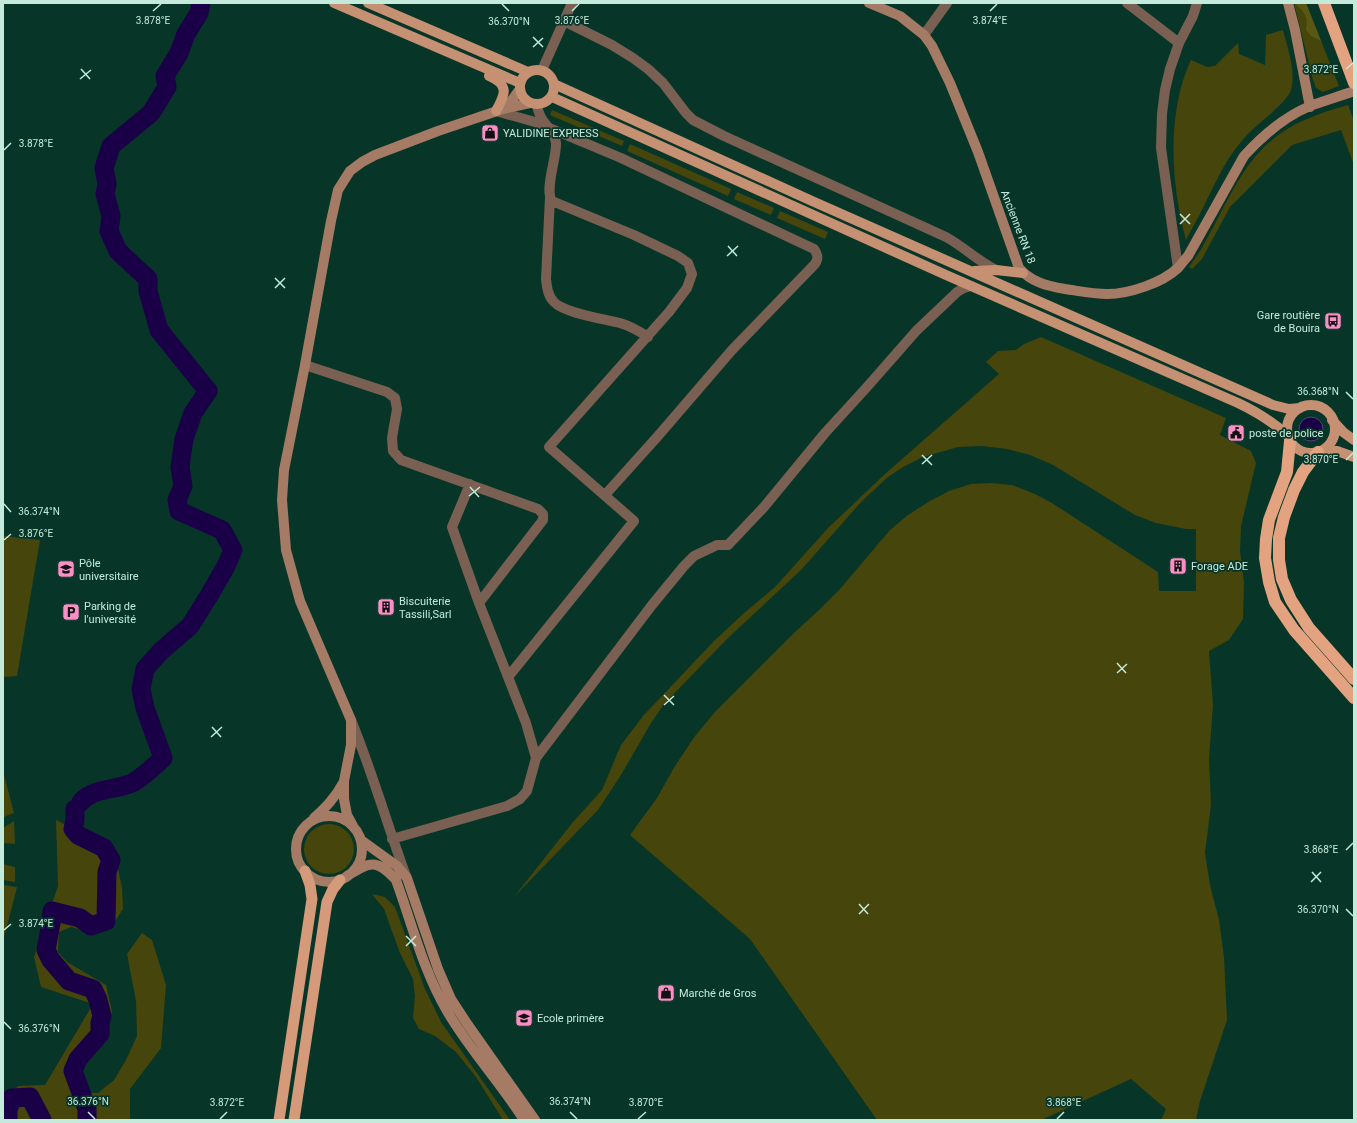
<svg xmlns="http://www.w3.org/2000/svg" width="1357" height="1123" viewBox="0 0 1357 1123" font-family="Roboto,sans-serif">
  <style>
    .green { fill: #45450c }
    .forest { fill: #585714 }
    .water { fill: #1a0147; stroke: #4d4773 }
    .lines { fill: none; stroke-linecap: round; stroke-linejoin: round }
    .river { stroke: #1a0147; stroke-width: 19 }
    .minor { stroke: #7a6052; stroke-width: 10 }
    .secondary { stroke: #a57b65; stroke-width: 10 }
    .primary { stroke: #c69073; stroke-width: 10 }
    .trunk { stroke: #d59a7a; stroke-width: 11 }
    .motorway { stroke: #e4a380; stroke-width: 12 }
    .ticks { fill: none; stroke: #c4eadb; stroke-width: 1.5 }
    .labels { text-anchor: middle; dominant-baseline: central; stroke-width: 3.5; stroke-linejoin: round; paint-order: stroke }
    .poi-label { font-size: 11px; fill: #c4eadb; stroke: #073628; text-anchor: start }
    .street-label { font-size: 11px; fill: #c4eadb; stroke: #073628 }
    .ticks-label { font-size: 10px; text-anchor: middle; fill: #c4eadb; stroke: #073628; stroke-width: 3.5; stroke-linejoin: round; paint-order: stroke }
  </style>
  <rect width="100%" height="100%" fill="#073628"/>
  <path class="green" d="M 1294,3 L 1306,3 L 1339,86 L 1323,92 L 1316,88 L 1313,80 Z
    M 1283,30 C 1288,49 1296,71 1291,90 C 1287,102 1261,121 1251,131 C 1228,153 1217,180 1203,208 C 1198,219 1191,229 1186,240 C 1171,185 1166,113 1191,60 L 1207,67 L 1215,66 L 1238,43 L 1239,54 L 1265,65 L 1266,35 Z
    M 1348,105 L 1354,121 L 1354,165 L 1341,130 L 1292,145 L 1230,207 L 1202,259 L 1192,269 L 1189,267 C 1194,259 1200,252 1204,244 C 1229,201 1243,155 1289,128 C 1305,118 1330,110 1348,105 Z
    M 552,110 L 624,141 L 622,146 L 550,115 Z
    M 630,144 L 731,189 L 728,196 L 627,151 Z
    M 737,192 L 774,208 L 771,215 L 734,199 Z
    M 780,211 L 828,232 L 825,239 L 777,218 Z
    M 1041,337 L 1226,418 L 1220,435 L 1251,451 L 1256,463 L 1241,526 L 1240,551 L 1244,583 L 1243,619 L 1229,640 L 1209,651 L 1213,705 L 1209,758 L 1211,805 L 1205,853 L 1210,885 L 1219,920 L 1224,957 L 1227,1020 L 1200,1101 L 1196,1120 L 1161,1120 L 1166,1109 L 1131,1079 L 1041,1120 L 877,1120 L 750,939 L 630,835 L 657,798 L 675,766 L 695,736 L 715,712 L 794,633 L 819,610 L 840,589 L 890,530 L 908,515 L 930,501 L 949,491 L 971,484 L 991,483 L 1012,485 L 1035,494 L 1052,503 L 1158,572 L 1159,591 L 1196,591 L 1196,529 L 1186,529 L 1156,523 L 1135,515 L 1053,465 L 1030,455 L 1007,449 L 982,446 L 958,447 L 923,457 L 903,467 L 888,477 L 862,501 L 801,570 L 728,638 L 664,704 L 651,723 L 621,775 L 598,810 L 514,897 L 573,822 L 602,790 L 621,745 L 643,716 L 714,641 L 743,614 L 775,587 L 828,528 L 885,474 L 999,374 L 986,362 L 998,351 L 1016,350 L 1024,344 Z
    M 3,536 L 40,540 L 17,676 L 4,677 Z
    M 3,771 L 14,813 L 6,816 L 3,818 Z
    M 56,820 L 80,832 L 110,845 L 117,865 L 122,887 L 123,909 L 111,927 L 91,933 L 71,927 L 59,932 L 58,952 L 67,962 L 106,985 L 112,1011 L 105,1040 L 78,1065 L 75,1081 L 85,1093 L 98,1093 L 114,1080 L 126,1060 L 137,1036 L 136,1001 L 127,954 L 142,933 L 152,940 L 166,985 L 161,1048 L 130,1089 L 130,1120 L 3,1120 L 6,1099 L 18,1086 L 45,1085 L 93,1004 L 41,987 L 34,957 L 58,886 Z
    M 14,821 L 15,844 L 3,843 L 3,828 Z
    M304 849a25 25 0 1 1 50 0a25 25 0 1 1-50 0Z
    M 3,864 L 15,867 L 15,882 L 3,880 Z
    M 4,885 L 17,887 L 13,903 L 3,941 L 3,889 Z
    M 372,894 L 385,897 L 395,907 L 425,989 L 441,1022 L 510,1120 L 503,1120 L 476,1077 L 456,1052 L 435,1036 L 419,1029 L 413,1018 L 415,996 L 413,979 L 400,953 L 384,909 Z"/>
  <path class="forest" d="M 1295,3 L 1306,3 L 1321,41 L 1311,36 L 1306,30 C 1308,14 1305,14 1295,3 Z"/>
  <path class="water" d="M1299 429a12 12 0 1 1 24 0a12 12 0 1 1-24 0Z"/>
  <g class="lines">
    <path class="river" d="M 81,802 C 93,788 116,790 132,783 C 139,780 157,764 163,758 L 145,708 L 141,689 L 145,669 L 161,651 L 190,626 L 210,594 L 226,566 L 233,550 L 222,530 L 179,511 L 177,500 L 183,486 L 180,467 L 184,439 L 193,413 L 208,391 L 159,330 L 148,291 L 148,279 L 118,251 L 109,231 L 111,216 L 105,194 L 107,184 L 104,168 L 111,146 L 151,113 L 167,87 L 165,76 L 179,53 L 186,34 L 199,13 L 201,3
      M 75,809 L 75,820 L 73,829 L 78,835 L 104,848 L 111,860 L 107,872 L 106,921 L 91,926 L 80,918 L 52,911 L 51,923 L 46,950 L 51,960 L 69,981 L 93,989 L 98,1000 L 102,1016 L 100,1023 L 100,1034 L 78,1059 L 73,1071 L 87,1109 L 87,1120
      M 8,1120 L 8,1110 L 12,1098 L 30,1097 L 42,1120"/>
    <path class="minor" d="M 1127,3 L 1179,43
      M 564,21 L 612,45 L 633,58 L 648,69 L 663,83 L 686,113 L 693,120 L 724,136 L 946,237 C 964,247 978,261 996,270
      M 924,35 L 947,3
      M 542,70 L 572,3
      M 496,111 L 535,122 L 621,158 L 814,249 C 818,255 819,259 814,265 L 732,350 L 658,436 L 605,495
      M 550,197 L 546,279 C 547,288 548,296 554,302 C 564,313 604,319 620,323 C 630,326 639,331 648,337
      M 1178,268 L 1161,148 L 1162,114 L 1165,90 L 1170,69 L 1179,43 L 1193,16 L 1197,3
      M 305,365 L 387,392 L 395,398 L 397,409 L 392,438 L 393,451 L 401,460 L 538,509 L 543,514 L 543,520 L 479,603
      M 470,484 L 452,527 L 479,603 L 526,723 L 536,758
      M 508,677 L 634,521 L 549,447 L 669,312 L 687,288 L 692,274 L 688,263 L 678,256 L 634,235 L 552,201 C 544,190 557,157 556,143 C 555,133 549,129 544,122 C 540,117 538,111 537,105
      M 351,720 C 372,771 387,824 406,876
      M 392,839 L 507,806 L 520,799 L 527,791 L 536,758 L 652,605 L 684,566 L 694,556 L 717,545 L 728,545 L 764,507 L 825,433 L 867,387 L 917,330 L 957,292 L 964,288 L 971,286"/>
    <path class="secondary" d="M 869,3 L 900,16 L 924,35 L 932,46 L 950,83 L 978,152 L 1019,268 C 1031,282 1047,286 1065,289 C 1079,291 1093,294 1107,294 C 1129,294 1162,283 1178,268 C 1181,265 1184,260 1188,256 L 1244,156 C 1263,135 1284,117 1310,106 C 1324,101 1340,96 1354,91
      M 1288,3 L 1295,30 L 1310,107
      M 504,108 L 512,100 L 520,89
      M296 849a33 33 0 1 1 66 0a33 33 0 1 1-66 0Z
      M 314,818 C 326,807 335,798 343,783
      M 353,826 L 347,815 L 344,799 L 344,781 L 351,745 L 351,720 L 300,601 L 286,550 L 282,500 L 284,470 L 305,365 L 331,221 L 338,190 L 350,171 L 362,162 L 375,155 L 438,131 L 503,109 L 530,103
      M 361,840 L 397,866 L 407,878 L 438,969 L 451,999 L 468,1025 L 535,1120
      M 347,876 C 370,862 376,858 396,880 C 412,924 423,970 447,1011 C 469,1049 500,1082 524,1120"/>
    <path class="primary" d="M 334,3 L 520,83
      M 368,3 L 528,72
      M520 87a17 17 0 1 1 34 0a17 17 0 1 1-34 0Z
      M 489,76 C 510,85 505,95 496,111
      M 554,84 L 812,201 L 1273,405 L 1289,409 L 1300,408
      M 552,97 L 946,275 L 1238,403 C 1257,412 1273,422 1288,436
      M 974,271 L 996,270 L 1023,273
      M1287 429a24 24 0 1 1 48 0a24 24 0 1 1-48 0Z
      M 1332,420 L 1343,432 L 1354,440
      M 1319,451 L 1337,451 L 1354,457"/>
    <path class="trunk" d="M 279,1120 L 312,899 L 310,885 L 305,871
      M 294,1120 L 327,902 L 333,889 L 340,880"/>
    <path class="motorway" d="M 1324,3 L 1354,83
      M 1290,441 L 1287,472 L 1269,520 L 1266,539 L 1265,558 L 1269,582 L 1275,602 L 1294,630 L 1354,698
      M 1318,452 L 1303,472 L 1294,490 L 1284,517 L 1279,538 L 1279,560 L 1282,579 L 1291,600 L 1309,628 L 1354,679"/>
  </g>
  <path class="ticks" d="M 502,4 L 509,11M 153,11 L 161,4M 572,11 L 579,4M 990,11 L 997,4M 533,37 L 543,47M 533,47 L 543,38M 81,69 L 90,79M 1346,69 L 1353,63M 80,79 L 91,70M 4,150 L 11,143M 1180,214 L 1190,224M 1180,224 L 1190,214M 728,246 L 737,256M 727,256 L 738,246M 275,278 L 285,288M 275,288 L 285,278M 1346,392 L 1353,399M 922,455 L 932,465M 1346,460 L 1353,453M 922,464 L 932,455M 470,487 L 479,497M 469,496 L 480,487M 4,504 L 11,512M 4,540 L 11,534M 1117,663 L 1126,673M 1117,673 L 1127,664M 664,695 L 674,705M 664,705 L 674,696M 212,727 L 221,737M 211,737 L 222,727M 1346,850 L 1353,843M 1312,872 L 1321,882M 1311,882 L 1321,872M 859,904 L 868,914M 1346,909 L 1353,916M 859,914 L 869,904M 4,930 L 11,924M 406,936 L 416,946M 406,946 L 416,936M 4,1022 L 11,1029M 88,1112 L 95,1119M 570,1112 L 577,1119M 220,1119 L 227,1112M 638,1119 L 646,1112M 1057,1119 L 1064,1112"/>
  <defs>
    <symbol id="shop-square" viewBox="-11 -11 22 22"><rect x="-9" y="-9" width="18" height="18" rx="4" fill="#fa8fc6" stroke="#073628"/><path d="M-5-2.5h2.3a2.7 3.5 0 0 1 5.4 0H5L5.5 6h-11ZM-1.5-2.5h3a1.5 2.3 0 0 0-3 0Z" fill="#111"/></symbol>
    <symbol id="bus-square" viewBox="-11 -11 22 22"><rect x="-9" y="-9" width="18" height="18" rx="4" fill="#fa8fc6" stroke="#073628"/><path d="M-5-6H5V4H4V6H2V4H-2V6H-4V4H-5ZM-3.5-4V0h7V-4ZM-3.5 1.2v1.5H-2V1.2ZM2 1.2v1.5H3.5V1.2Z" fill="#111"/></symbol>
    <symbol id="civic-square" viewBox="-11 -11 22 22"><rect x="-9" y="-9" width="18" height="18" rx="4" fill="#fa8fc6" stroke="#073628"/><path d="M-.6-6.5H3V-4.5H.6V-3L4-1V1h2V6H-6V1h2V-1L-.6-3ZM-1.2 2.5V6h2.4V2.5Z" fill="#111"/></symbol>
    <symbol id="building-square" viewBox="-11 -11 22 22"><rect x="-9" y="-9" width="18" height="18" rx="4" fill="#fa8fc6" stroke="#073628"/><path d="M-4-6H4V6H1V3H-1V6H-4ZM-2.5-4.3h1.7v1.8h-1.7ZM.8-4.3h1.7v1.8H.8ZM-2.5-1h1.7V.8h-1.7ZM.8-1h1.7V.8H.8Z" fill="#111"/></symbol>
    <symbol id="university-square" viewBox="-11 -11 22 22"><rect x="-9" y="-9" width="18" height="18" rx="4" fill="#fa8fc6" stroke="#073628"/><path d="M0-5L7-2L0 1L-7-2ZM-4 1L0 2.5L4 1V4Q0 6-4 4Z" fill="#111"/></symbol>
    <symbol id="parking-square" viewBox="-11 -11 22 22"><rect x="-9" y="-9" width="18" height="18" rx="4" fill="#fa8fc6" stroke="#073628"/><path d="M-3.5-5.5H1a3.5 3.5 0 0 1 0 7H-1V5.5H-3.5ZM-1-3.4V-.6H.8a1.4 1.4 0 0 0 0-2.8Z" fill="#111"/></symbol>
    <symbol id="school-square" viewBox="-11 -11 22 22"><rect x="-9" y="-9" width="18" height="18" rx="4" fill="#fa8fc6" stroke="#073628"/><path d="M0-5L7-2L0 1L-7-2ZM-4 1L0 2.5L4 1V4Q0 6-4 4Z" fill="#111"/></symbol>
  </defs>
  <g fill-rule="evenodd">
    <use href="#shop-square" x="480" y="123" width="20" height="20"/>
    <use href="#bus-square" x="1323" y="311" width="20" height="20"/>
    <use href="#civic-square" x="1226" y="423" width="20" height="20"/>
    <use href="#building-square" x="1168" y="556" width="20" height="20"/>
    <use href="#university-square" x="56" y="559" width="20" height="20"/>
    <use href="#building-square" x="376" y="597" width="20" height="20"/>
    <use href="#parking-square" x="61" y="602" width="20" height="20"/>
    <use href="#shop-square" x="656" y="983" width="20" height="20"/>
    <use href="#school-square" x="514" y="1008" width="20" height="20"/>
  </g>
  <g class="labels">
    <g class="poi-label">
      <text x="503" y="133">YALIDINE EXPRESS</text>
      <text x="1320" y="315" text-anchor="end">Gare routière<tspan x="1320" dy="13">de Bouira</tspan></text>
      <text x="1249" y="433">poste de police</text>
      <text x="79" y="563">Pôle<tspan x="79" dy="13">universitaire</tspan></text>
      <text x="1191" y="566">Forage ADE</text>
      <text x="399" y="601">Biscuiterie<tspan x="399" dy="13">Tassili,Sarl</tspan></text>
      <text x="84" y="606">Parking de<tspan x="84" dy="13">l'université</tspan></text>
      <text x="679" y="993">Marché de Gros</text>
      <text x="537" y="1018">Ecole primère</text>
    </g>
    <g class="street-label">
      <text transform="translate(1018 227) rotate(69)">Ancienne RN 18</text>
    </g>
  </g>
  <g class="ticks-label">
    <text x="153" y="24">3.878°E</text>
    <text x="572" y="24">3.876°E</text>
    <text x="990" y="24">3.874°E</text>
    <text x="509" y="25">36.370°N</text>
    <text x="1321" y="73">3.872°E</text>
    <text x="36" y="147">3.878°E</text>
    <text x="1318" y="395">36.368°N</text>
    <text x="1321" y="463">3.870°E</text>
    <text x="39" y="515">36.374°N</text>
    <text x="36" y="537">3.876°E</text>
    <text x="1321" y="853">3.868°E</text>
    <text x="1318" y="913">36.370°N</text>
    <text x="36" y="927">3.874°E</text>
    <text x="39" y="1032">36.376°N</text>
    <text x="88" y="1105">36.376°N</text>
    <text x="570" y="1105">36.374°N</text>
    <text x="227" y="1106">3.872°E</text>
    <text x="646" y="1106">3.870°E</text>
    <text x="1064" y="1106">3.868°E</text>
  </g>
  <rect width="1357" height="1123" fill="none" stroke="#c4eadb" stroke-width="8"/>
</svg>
